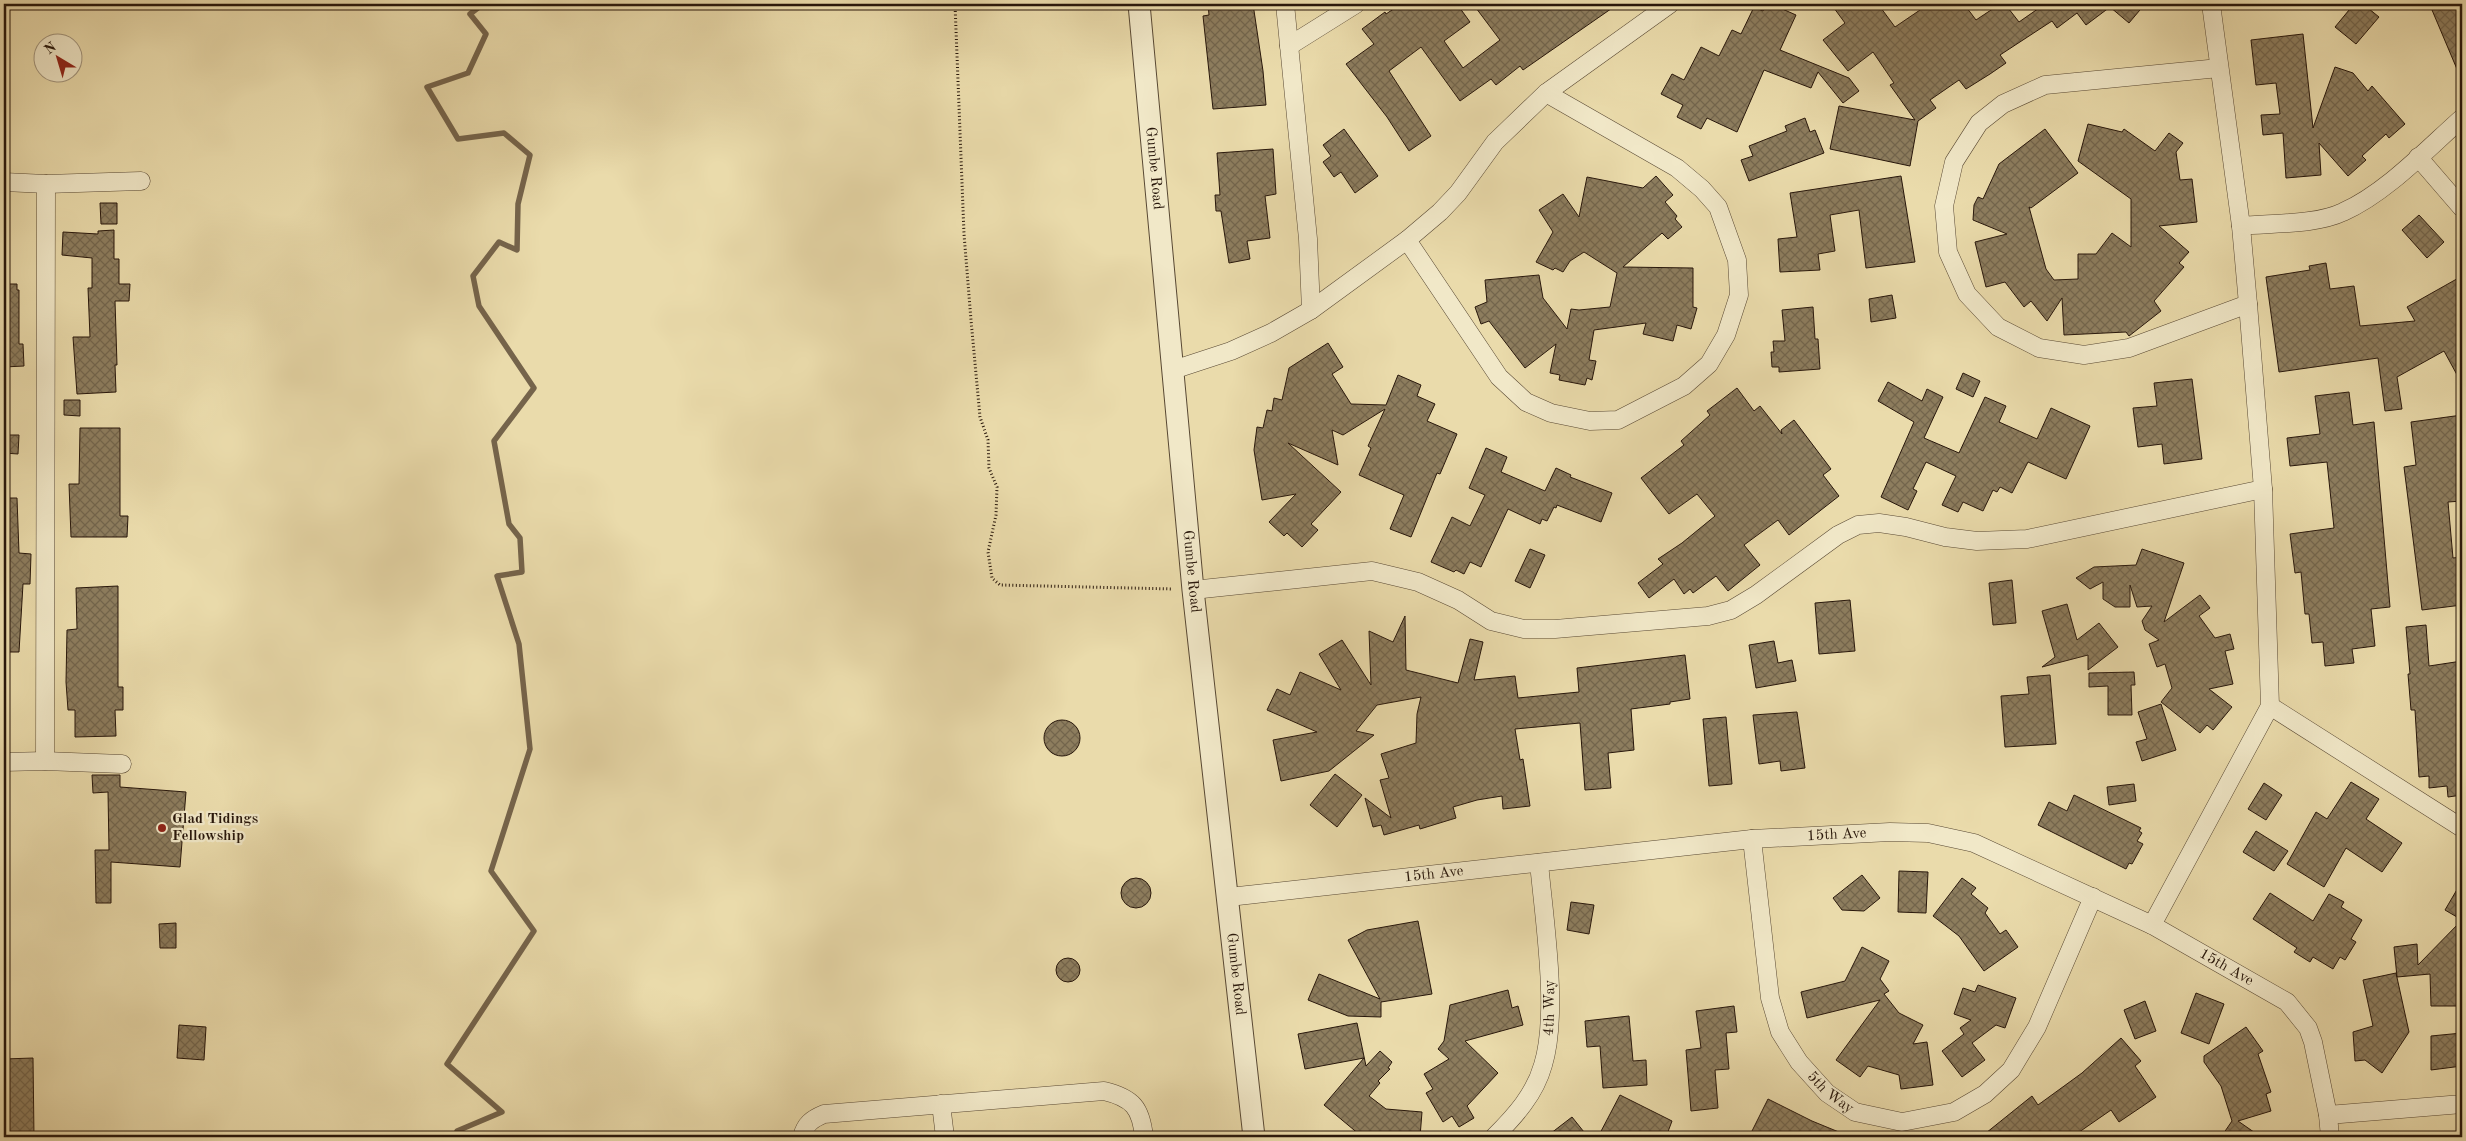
<svg xmlns="http://www.w3.org/2000/svg" width="2466" height="1141" viewBox="0 0 2466 1141" font-family="'Old Standard TT',serif">
  <style>
    .lines { fill: none; stroke-linecap: round; stroke-linejoin: round }
    .stream { stroke: #75644b; stroke-width: 5.5 }
    .building { fill: url(#building-cross-hatch); stroke: #28170b }
    .minor-casing { stroke: #584833; stroke-width: 19 }
    .tertiary-casing { stroke: #584833; stroke-width: 23 }
    .path { stroke: #28170b; stroke-width: 3; stroke-dasharray: 1 2.5; stroke-linecap: butt }
    .minor { stroke: #f1e8c8; stroke-width: 18 }
    .tertiary { stroke: #f1e8c8; stroke-width: 21 }
    .poi-dot { fill: #8f2418; stroke: #f1e8c8; stroke-width: 2 }
    .labels { text-anchor: middle; dominant-baseline: central; stroke-width: 4.5; stroke-linejoin: round; paint-order: stroke }
    .street-label { font-size: 15px; fill: #28170b; stroke: #f1e8c8 }
    .poi-label { font-size: 15px; font-weight: bold; fill: #28170b; stroke: #f1e8c8; text-anchor: start }
  </style>
  <defs>
    <pattern id="building-cross-hatch" width="8" height="8" patternUnits="userSpaceOnUse" patternTransform="scale(1.25)"><rect width="8" height="8" fill="#8d7d5e"/><path d="M0 0l8 8M0 8l8-8" fill="none" stroke="#73654c"/></pattern>
  </defs>
  <rect width="100%" height="100%" fill="#eadbab"/>
  <filter id="stains"><feTurbulence type="fractalNoise" baseFrequency=".004" numOctaves="4"/><feColorMatrix values="0 0 0 0 .2 0 0 0 0 .09 0 0 0 0 .02 0 0 0 .5 -.17"/></filter>
  <radialGradient id="worn" r=".72"><stop offset=".6" stop-color="#630" stop-opacity="0"/><stop offset="1" stop-color="#630" stop-opacity=".3"/></radialGradient>
  <g class="lines">
    <path class="stream" d="M 455,1137 L 457,1131 L 502,1112 L 447,1064 L 534,931 L 491,871 L 530,749 L 519,644 L 497,576 L 522,572 L 520,538 L 509,524 L 494,441 L 534,388 L 479,306 L 473,276 L 499,242 L 517,250 L 518,204 L 530,155 L 504,133 L 458,139 L 427,87 L 468,73 L 486,34 L 470,14 L 483,4"/>
  </g>
  <path class="building" d="M 1208,4 L 1253,4 L 1263,71 L 1266,105 L 1213,109 L 1203,16 L 1209,15 Z
    M 1401,4 L 1457,4 L 1470,22 L 1444,41 L 1463,68 L 1500,40 L 1473,4 L 1618,4 L 1523,70 L 1520,66 L 1496,85 L 1491,79 L 1460,101 L 1421,47 L 1389,71 L 1431,136 L 1409,151 L 1387,117 L 1346,64 L 1374,44 L 1362,29 L 1385,12 L 1386,14 Z
    M 1766,4 L 1771,4 L 1796,15 L 1780,50 L 1849,78 L 1859,91 L 1843,103 L 1818,72 L 1811,88 L 1764,70 L 1737,132 L 1707,118 L 1701,129 L 1677,117 L 1683,105 L 1661,94 L 1672,74 L 1684,80 L 1701,47 L 1719,56 L 1732,30 L 1741,34 L 1754,7 L 1763,11 Z
    M 1831,4 L 1878,4 L 1895,27 L 1920,10 L 1915,4 L 1964,4 L 1976,20 L 2000,4 L 2005,4 L 2019,22 L 2042,6 L 2040,4 L 2145,4 L 2129,23 L 2110,7 L 2086,25 L 2077,13 L 2057,28 L 2052,21 L 2000,55 L 2006,63 L 1990,74 L 1966,89 L 1959,80 L 1930,100 L 1936,108 L 1918,121 L 1910,166 L 1830,149 L 1839,106 L 1915,120 L 1890,85 L 1894,83 L 1873,52 L 1848,71 L 1823,40 L 1845,23 Z
    M 2354,4 L 2363,4 L 2379,17 L 2356,44 L 2335,27 Z
    M 2447,4 L 2462,4 L 2462,81 L 2432,10 Z
    M 2303,34 L 2313,128 L 2335,67 L 2353,73 L 2368,91 L 2372,86 L 2405,124 L 2389,138 L 2386,134 L 2362,156 L 2366,160 L 2348,176 L 2319,143 L 2321,175 L 2286,178 L 2283,133 L 2263,135 L 2261,115 L 2280,114 L 2276,83 L 2256,85 L 2251,40 Z
    M 1805,118 L 1810,132 L 1815,130 L 1824,153 L 1749,181 L 1741,160 L 1753,156 L 1749,146 L 1787,131 L 1785,126 Z
    M 2088,124 L 2122,132 L 2124,129 L 2155,151 L 2169,133 L 2183,143 L 2176,152 L 2180,180 L 2192,179 L 2197,222 L 2159,226 L 2189,252 L 2179,263 L 2184,267 L 2154,301 L 2161,311 L 2129,336 L 2126,332 L 2064,335 L 2062,298 L 2047,321 L 2031,301 L 2024,307 L 2005,282 L 1986,287 L 1975,242 L 2007,234 L 1973,220 L 1974,205 L 1978,197 L 1983,199 L 1999,164 L 2045,129 L 2078,173 L 2031,208 L 2029,207 L 2046,269 L 2054,280 L 2078,279 L 2078,254 L 2096,254 L 2112,233 L 2131,247 L 2131,199 L 2078,161 Z
    M 1344,129 L 1378,176 L 1355,193 L 1341,172 L 1334,177 L 1323,162 L 1331,156 L 1323,145 Z
    M 1273,149 L 1276,194 L 1265,196 L 1270,238 L 1247,241 L 1250,259 L 1229,263 L 1221,211 L 1216,211 L 1215,195 L 1220,195 L 1217,153 Z
    M 1656,176 L 1673,195 L 1665,202 L 1677,216 L 1675,219 L 1682,227 L 1668,239 L 1662,233 L 1623,267 L 1693,268 L 1693,307 L 1697,308 L 1691,329 L 1677,325 L 1673,341 L 1643,334 L 1646,323 L 1594,330 L 1589,360 L 1596,361 L 1592,380 L 1587,378 L 1585,385 L 1559,380 L 1560,375 L 1550,373 L 1556,344 L 1525,368 L 1489,321 L 1481,324 L 1475,307 L 1487,302 L 1485,280 L 1539,275 L 1543,298 L 1567,329 L 1571,309 L 1579,310 L 1610,307 L 1617,273 L 1584,252 L 1570,261 L 1563,272 L 1555,268 L 1553,270 L 1536,262 L 1553,232 L 1539,210 L 1563,194 L 1579,217 L 1587,177 L 1643,188 Z
    M 1901,176 L 1915,262 L 1866,268 L 1859,210 L 1830,215 L 1835,251 L 1818,254 L 1820,270 L 1780,272 L 1778,239 L 1797,237 L 1790,193 Z
    M 100,203 L 117,203 L 117,224 L 101,224 Z
    M 2419,215 L 2444,242 L 2427,258 L 2402,230 Z
    M 114,230 L 114,259 L 119,259 L 119,284 L 130,284 L 129,301 L 115,301 L 117,365 L 115,365 L 116,392 L 77,394 L 73,337 L 90,337 L 88,288 L 92,288 L 92,258 L 62,255 L 63,232 L 98,234 L 98,231 Z
    M 2326,263 L 2330,289 L 2354,286 L 2360,326 L 2415,321 L 2407,307 L 2462,276 L 2462,384 L 2444,351 L 2397,377 L 2402,409 L 2385,411 L 2378,358 L 2279,372 L 2266,277 L 2310,270 L 2309,266 Z
    M 4,284 L 17,284 L 17,290 L 19,290 L 19,344 L 23,344 L 24,366 L 4,367 Z
    M 1892,295 L 1896,318 L 1871,322 L 1869,299 Z
    M 1813,307 L 1815,339 L 1818,339 L 1820,369 L 1779,372 L 1779,367 L 1772,367 L 1771,352 L 1774,352 L 1773,341 L 1785,341 L 1782,310 Z
    M 1328,343 L 1343,367 L 1332,374 L 1351,404 L 1386,405 L 1398,375 L 1421,385 L 1417,396 L 1435,404 L 1427,421 L 1457,434 L 1440,474 L 1437,473 L 1411,537 L 1390,529 L 1404,495 L 1359,475 L 1371,448 L 1368,446 L 1385,409 L 1343,435 L 1332,430 L 1338,465 L 1288,443 L 1341,492 L 1311,524 L 1318,530 L 1302,547 L 1287,533 L 1284,536 L 1269,522 L 1296,494 L 1262,500 L 1254,450 L 1257,427 L 1263,428 L 1267,410 L 1272,411 L 1274,398 L 1282,400 L 1289,368 Z
    M 1963,373 L 1980,381 L 1973,397 L 1956,389 Z
    M 2192,379 L 2202,459 L 2164,464 L 2162,444 L 2138,447 L 2133,408 L 2157,406 L 2154,383 Z
    M 1888,382 L 1922,401 L 1927,389 L 1943,397 L 1924,438 L 1959,453 L 1985,397 L 2006,406 L 1999,422 L 2037,439 L 2051,408 L 2090,426 L 2066,479 L 2028,462 L 2012,493 L 2000,487 L 1997,492 L 1993,490 L 1983,511 L 1963,502 L 1958,512 L 1942,505 L 1956,476 L 1926,462 L 1913,489 L 1917,491 L 1908,510 L 1881,497 L 1914,422 L 1878,401 Z
    M 1737,388 L 1754,411 L 1760,406 L 1782,434 L 1781,430 L 1794,420 L 1831,469 L 1823,475 L 1839,496 L 1789,535 L 1778,520 L 1744,545 L 1760,565 L 1728,591 L 1716,576 L 1693,593 L 1690,589 L 1684,594 L 1674,579 L 1649,598 L 1638,583 L 1663,564 L 1658,559 L 1682,543 L 1715,516 L 1697,494 L 1669,514 L 1641,478 L 1684,445 L 1681,441 L 1710,415 L 1707,411 Z
    M 2349,392 L 2353,425 L 2374,422 L 2390,607 L 2371,609 L 2375,646 L 2352,649 L 2354,663 L 2325,666 L 2323,642 L 2312,643 L 2309,614 L 2305,614 L 2301,572 L 2295,573 L 2290,534 L 2334,528 L 2327,462 L 2290,466 L 2287,438 L 2320,434 L 2315,396 Z
    M 64,400 L 80,400 L 80,416 L 64,415 Z
    M 2462,415 L 2462,501 L 2448,502 L 2453,558 L 2462,557 L 2462,605 L 2422,610 L 2404,467 L 2416,465 L 2411,422 Z
    M 80,428 L 120,428 L 120,516 L 128,516 L 127,537 L 71,537 L 69,484 L 79,484 Z
    M 4,435 L 19,435 L 18,454 L 4,453 Z
    M 1486,448 L 1507,457 L 1501,472 L 1545,491 L 1556,468 L 1571,475 L 1570,477 L 1612,493 L 1601,522 L 1557,505 L 1556,508 L 1554,507 L 1547,521 L 1542,519 L 1540,524 L 1508,509 L 1481,567 L 1470,562 L 1464,574 L 1456,570 L 1454,572 L 1431,562 L 1452,517 L 1470,526 L 1485,495 L 1469,488 Z
    M 4,498 L 17,498 L 19,553 L 31,554 L 30,584 L 23,584 L 19,652 L 4,652 Z
    M 1530,549 L 1545,555 L 1530,588 L 1515,581 Z
    M 2142,549 L 2184,563 L 2164,622 L 2200,595 L 2210,608 L 2199,616 L 2215,638 L 2230,634 L 2234,649 L 2225,651 L 2233,684 L 2209,689 L 2232,707 L 2213,730 L 2207,725 L 2200,733 L 2161,702 L 2172,688 L 2165,664 L 2157,667 L 2149,644 L 2159,640 L 2145,630 L 2142,621 L 2152,606 L 2137,607 L 2130,585 L 2130,607 L 2115,607 L 2103,599 L 2103,582 L 2090,589 L 2076,578 L 2094,567 L 2136,565 Z
    M 2012,580 L 2016,623 L 1993,625 L 1989,583 Z
    M 118,586 L 118,687 L 123,687 L 123,710 L 115,710 L 116,736 L 75,737 L 75,710 L 68,710 L 66,682 L 67,630 L 77,629 L 76,588 Z
    M 1850,600 L 1855,651 L 1819,654 L 1815,603 Z
    M 2067,604 L 2077,640 L 2099,623 L 2118,647 L 2088,670 L 2088,655 L 2042,667 L 2055,657 L 2042,611 Z
    M 1405,616 L 1406,670 L 1458,683 L 1470,639 L 1483,642 L 1474,680 L 1515,676 L 1518,698 L 1579,692 L 1577,668 L 1685,655 L 1690,699 L 1670,702 L 1670,704 L 1631,709 L 1634,750 L 1608,753 L 1611,788 L 1585,790 L 1580,723 L 1515,729 L 1520,760 L 1523,759 L 1530,806 L 1503,809 L 1502,796 L 1477,800 L 1453,807 L 1456,818 L 1420,829 L 1419,825 L 1384,835 L 1381,825 L 1373,827 L 1365,798 L 1391,818 L 1380,780 L 1389,778 L 1381,754 L 1416,743 L 1417,714 L 1421,697 L 1377,705 L 1356,731 L 1374,735 L 1329,771 L 1281,781 L 1273,740 L 1317,732 L 1267,710 L 1277,689 L 1290,695 L 1300,672 L 1341,690 L 1319,654 L 1342,640 L 1371,685 L 1369,631 L 1393,642 Z
    M 2426,625 L 2429,666 L 2462,661 L 2462,795 L 2448,797 L 2447,786 L 2429,788 L 2429,776 L 2419,777 L 2415,710 L 2411,710 L 2408,674 L 2410,674 L 2406,627 Z
    M 1774,641 L 1778,663 L 1792,660 L 1796,681 L 1756,688 L 1749,645 Z
    M 2134,672 L 2135,685 L 2131,685 L 2132,715 L 2108,715 L 2108,686 L 2089,687 L 2089,673 Z
    M 2050,675 L 2056,744 L 2005,747 L 2001,696 L 2029,694 L 2027,677 Z
    M 2161,704 L 2176,750 L 2142,761 L 2136,742 L 2147,739 L 2138,712 Z
    M 1797,712 L 1805,768 L 1781,771 L 1780,761 L 1759,764 L 1753,715 Z
    M 1726,717 L 1732,784 L 1709,786 L 1703,719 Z
    M1044 738a18 18 0 1 1 36 0a18 18 0 1 1-36 0Z
    M 1335,774 L 1362,795 L 1337,827 L 1310,805 Z
    M 92,775 L 120,775 L 120,787 L 186,792 L 180,867 L 111,862 L 111,903 L 96,903 L 95,850 L 109,850 L 108,792 L 93,793 Z
    M 2351,782 L 2379,799 L 2366,819 L 2402,843 L 2382,872 L 2346,848 L 2324,887 L 2287,864 L 2316,812 L 2327,819 Z
    M 2264,783 L 2282,795 L 2266,820 L 2248,809 Z
    M 2134,784 L 2136,801 L 2109,805 L 2107,787 Z
    M 2074,795 L 2141,828 L 2139,831 L 2142,833 L 2137,841 L 2143,844 L 2132,864 L 2129,863 L 2126,869 L 2038,825 L 2049,802 L 2067,811 Z
    M 2256,831 L 2288,851 L 2274,871 L 2243,852 Z
    M 1899,871 L 1928,872 L 1926,913 L 1898,912 Z
    M 1862,875 L 1880,898 L 1864,911 L 1842,910 L 1833,898 Z
    M 1962,878 L 1976,888 L 1971,894 L 1988,908 L 1985,913 L 2000,934 L 2006,930 L 2018,947 L 1984,971 L 1959,936 L 1933,916 Z
    M1121 893a15 15 0 1 1 30 0a15 15 0 1 1-30 0Z
    M 2462,881 L 2462,978 L 2458,973 L 2457,1006 L 2431,1006 L 2430,974 L 2397,977 L 2394,947 L 2417,944 L 2418,965 L 2462,920 L 2445,910 Z
    M 2270,893 L 2313,921 L 2329,894 L 2344,902 L 2341,907 L 2362,920 L 2351,939 L 2356,942 L 2345,960 L 2340,957 L 2333,969 L 2313,957 L 2310,962 L 2294,952 L 2297,948 L 2253,919 Z
    M 1571,902 L 1594,905 L 1589,934 L 1567,930 Z
    M 1418,921 L 1432,994 L 1381,1002 L 1381,1017 L 1348,1016 L 1308,1000 L 1319,974 L 1380,999 L 1348,940 L 1367,930 Z
    M 176,923 L 176,948 L 160,948 L 159,924 Z
    M 1862,947 L 1889,961 L 1880,979 L 1889,991 L 1884,994 L 1899,1013 L 1923,1025 L 1913,1044 L 1927,1042 L 1933,1085 L 1901,1089 L 1899,1075 L 1868,1066 L 1860,1077 L 1836,1060 L 1880,1000 L 1807,1018 L 1801,992 L 1845,981 Z
    M1056 970a12 12 0 1 1 24 0a12 12 0 1 1-24 0Z
    M 2396,973 L 2409,1032 L 2382,1073 L 2365,1060 L 2355,1061 L 2353,1032 L 2373,1026 L 2363,980 Z
    M 1978,985 L 2016,998 L 2005,1028 L 1996,1025 L 1972,1043 L 1985,1060 L 1962,1077 L 1942,1051 L 1964,1034 L 1960,1028 L 1971,1020 L 1954,1014 L 1963,988 L 1975,992 Z
    M 1508,990 L 1512,1008 L 1518,1006 L 1523,1025 L 1465,1041 L 1498,1073 L 1467,1106 L 1474,1118 L 1459,1127 L 1452,1116 L 1443,1122 L 1426,1093 L 1433,1089 L 1424,1074 L 1449,1059 L 1438,1049 L 1444,1041 L 1450,1005 Z
    M 2196,993 L 2224,1004 L 2209,1044 L 2181,1033 Z
    M 2145,1001 L 2156,1031 L 2135,1039 L 2124,1010 Z
    M 1734,1006 L 1737,1032 L 1726,1033 L 1729,1069 L 1715,1070 L 1718,1108 L 1691,1111 L 1686,1050 L 1701,1048 L 1696,1011 Z
    M 1629,1016 L 1633,1061 L 1646,1060 L 1647,1085 L 1603,1088 L 1600,1046 L 1587,1047 L 1585,1021 Z
    M 1357,1023 L 1366,1066 L 1380,1051 L 1392,1062 L 1388,1068 L 1390,1069 L 1378,1081 L 1380,1083 L 1369,1096 L 1386,1109 L 1422,1112 L 1420,1137 L 1360,1135 L 1324,1105 L 1364,1058 L 1305,1069 L 1298,1034 Z
    M 179,1025 L 206,1027 L 204,1060 L 177,1058 Z
    M 2246,1027 L 2263,1051 L 2258,1054 L 2271,1092 L 2266,1094 L 2271,1111 L 2238,1121 L 2261,1137 L 2221,1137 L 2232,1121 L 2221,1086 L 2204,1062 L 2204,1056 Z
    M 2462,1033 L 2462,1066 L 2431,1070 L 2431,1036 Z
    M 2121,1038 L 2141,1061 L 2135,1066 L 2156,1097 L 2119,1122 L 2111,1110 L 2072,1137 L 1981,1137 L 2032,1096 L 2038,1105 L 2082,1073 Z
    M 33,1058 L 34,1137 L 4,1137 L 4,1059 Z
    M 1620,1095 L 1672,1121 L 1666,1137 L 1598,1137 Z
    M 1768,1099 L 1812,1121 L 1851,1137 L 1749,1137 Z
    M 1572,1117 L 1588,1137 L 1546,1137 Z"/>
  <g class="lines">
    <defs>
      <g id="minor">
        <path d="M 1285,4 L 1308,239 L 1311,310"/>
        <path d="M 1289,46 L 1356,4"/>
        <path d="M 2219,68 L 2045,85 L 2003,104 L 1979,123 L 1954,162 L 1944,206 L 1948,252 L 1967,294 L 1998,327 L 2039,348 L 2084,355 L 2129,348 L 2248,304"/>
        <path d="M 2418,157 L 2462,208"/>
        <path d="M 4,182 L 46,184 L 141,181"/>
        <path d="M 2241,226 C 2271,223 2316,225 2343,212 C 2386,193 2427,149 2462,118"/>
        <path d="M 1407,240 L 1499,377 L 1526,402 L 1551,413 L 1590,421 L 1618,420 L 1684,386 L 1709,364 L 1726,335 L 1739,295 L 1737,260 L 1718,207 L 1702,189 L 1677,168 L 1546,93"/>
        <path d="M 1173,370 L 1231,351 L 1271,333 L 1311,310 L 1407,240 L 1440,212 L 1458,193 L 1495,142 L 1546,93 L 1670,4"/>
        <path d="M 1193,590 L 1372,571 L 1418,582 L 1458,600 L 1491,621 L 1524,629 L 1555,629 L 1708,616 L 1731,610 L 1756,595 L 1838,535 L 1858,525 L 1879,523 L 1906,527 L 1945,537 L 1977,541 L 2027,539 L 2263,489"/>
        <path d="M 2270,706 L 2462,828"/>
        <path d="M 45,761 L 46,184"/>
        <path d="M 4,762 L 45,761 L 122,764"/>
        <path id="s1" d="M 1752,839 L 1770,998 L 1780,1032 L 1799,1062 L 1827,1093 L 1855,1112 L 1902,1122 L 1954,1112 L 1985,1094 L 2011,1070 L 2037,1027 L 2093,897"/>
        <path id="s2" d="M 1229,897 L 1752,839 L 1890,832 L 1928,833 L 1974,843 L 2152,925 L 2287,1002 L 2308,1028 L 2313,1042 L 2328,1115 L 2330,1137"/>
        <path d="M 2152,925 L 2270,706 L 2263,489 L 2248,304 L 2241,226 L 2211,4"/>
        <path d="M 941,1104 L 945,1137"/>
        <path d="M 2328,1115 L 2462,1104"/>
        <path d="M 802,1137 C 805,1124 812,1119 824,1114 L 1104,1091 C 1133,1098 1141,1108 1144,1137"/>
        <path id="s3" d="M 1494,1137 C 1515,1116 1535,1094 1543,1065 C 1559,1013 1544,918 1539,863"/>
      </g>
      <g id="tertiary">
        <path id="s4" d="M 1139,4 L 1193,590 L 1254,1137"/>
      </g>
    </defs>
    <use href="#minor" class="minor-casing"/>
    <use href="#tertiary" class="tertiary-casing"/>
    <path class="path" d="M 955,4 L 964,234 L 971,320 L 980,417 L 988,440 L 989,468 L 997,487 L 996,515 L 988,552 L 992,578 L 1000,585 L 1173,589"/>
    <use href="#minor" class="minor"/>
    <use href="#tertiary" class="tertiary"/>
  </g>
  <circle class="poi-dot" cx="162" cy="828" r="5"/>
  <g class="labels">
    <g class="street-label">
      <text stroke="none"><textPath href="#s4" startOffset="165">Gumbe Road</textPath></text>
      <text stroke="none"><textPath href="#s4" startOffset="570">Gumbe Road</textPath></text>
      <text stroke="none"><textPath href="#s2" startOffset="611">15th Ave</textPath></text>
      <text stroke="none"><textPath href="#s2" startOffset="206">15th Ave</textPath></text>
      <text stroke="none"><textPath href="#s2" startOffset="1031">15th Ave</textPath></text>
      <text stroke="none"><textPath href="#s4" startOffset="975">Gumbe Road</textPath></text>
      <text stroke="none"><textPath href="#s3" startOffset="146">4th Way</textPath></text>
      <text stroke="none"><textPath href="#s1" startOffset="275">5th Way</textPath></text>
    </g>
    <g class="poi-label">
      <text x="172" y="819">Glad Tidings<tspan x="172" dy="17">Fellowship</tspan></text>
    </g>
  </g>
  <rect width="2466" height="1141" fill="none" stroke="#eadbab" stroke-width="20"/>
  <rect x="5" y="5" width="2456" height="1131" fill="none" stroke="#28170b" stroke-width="2.5"/>
  <rect x="10" y="10" width="2446" height="1121" fill="none" stroke="#28170b"/>
  <g transform="translate(58 58) rotate(322)"><circle r="24" fill="#f1e8c8" stroke="#a1947c"/>
  <path d="M0-4L9 19L0 12L-9 19Z" fill="#8f2418"/>
  <text y="-8" font-size="14" font-weight="bold" text-anchor="middle" fill="#28170b">N</text>
  </g>
  <rect width="100%" height="100%" filter="url(#stains)"/>
  <rect width="100%" height="100%" fill="url(#worn)"/>
</svg>
